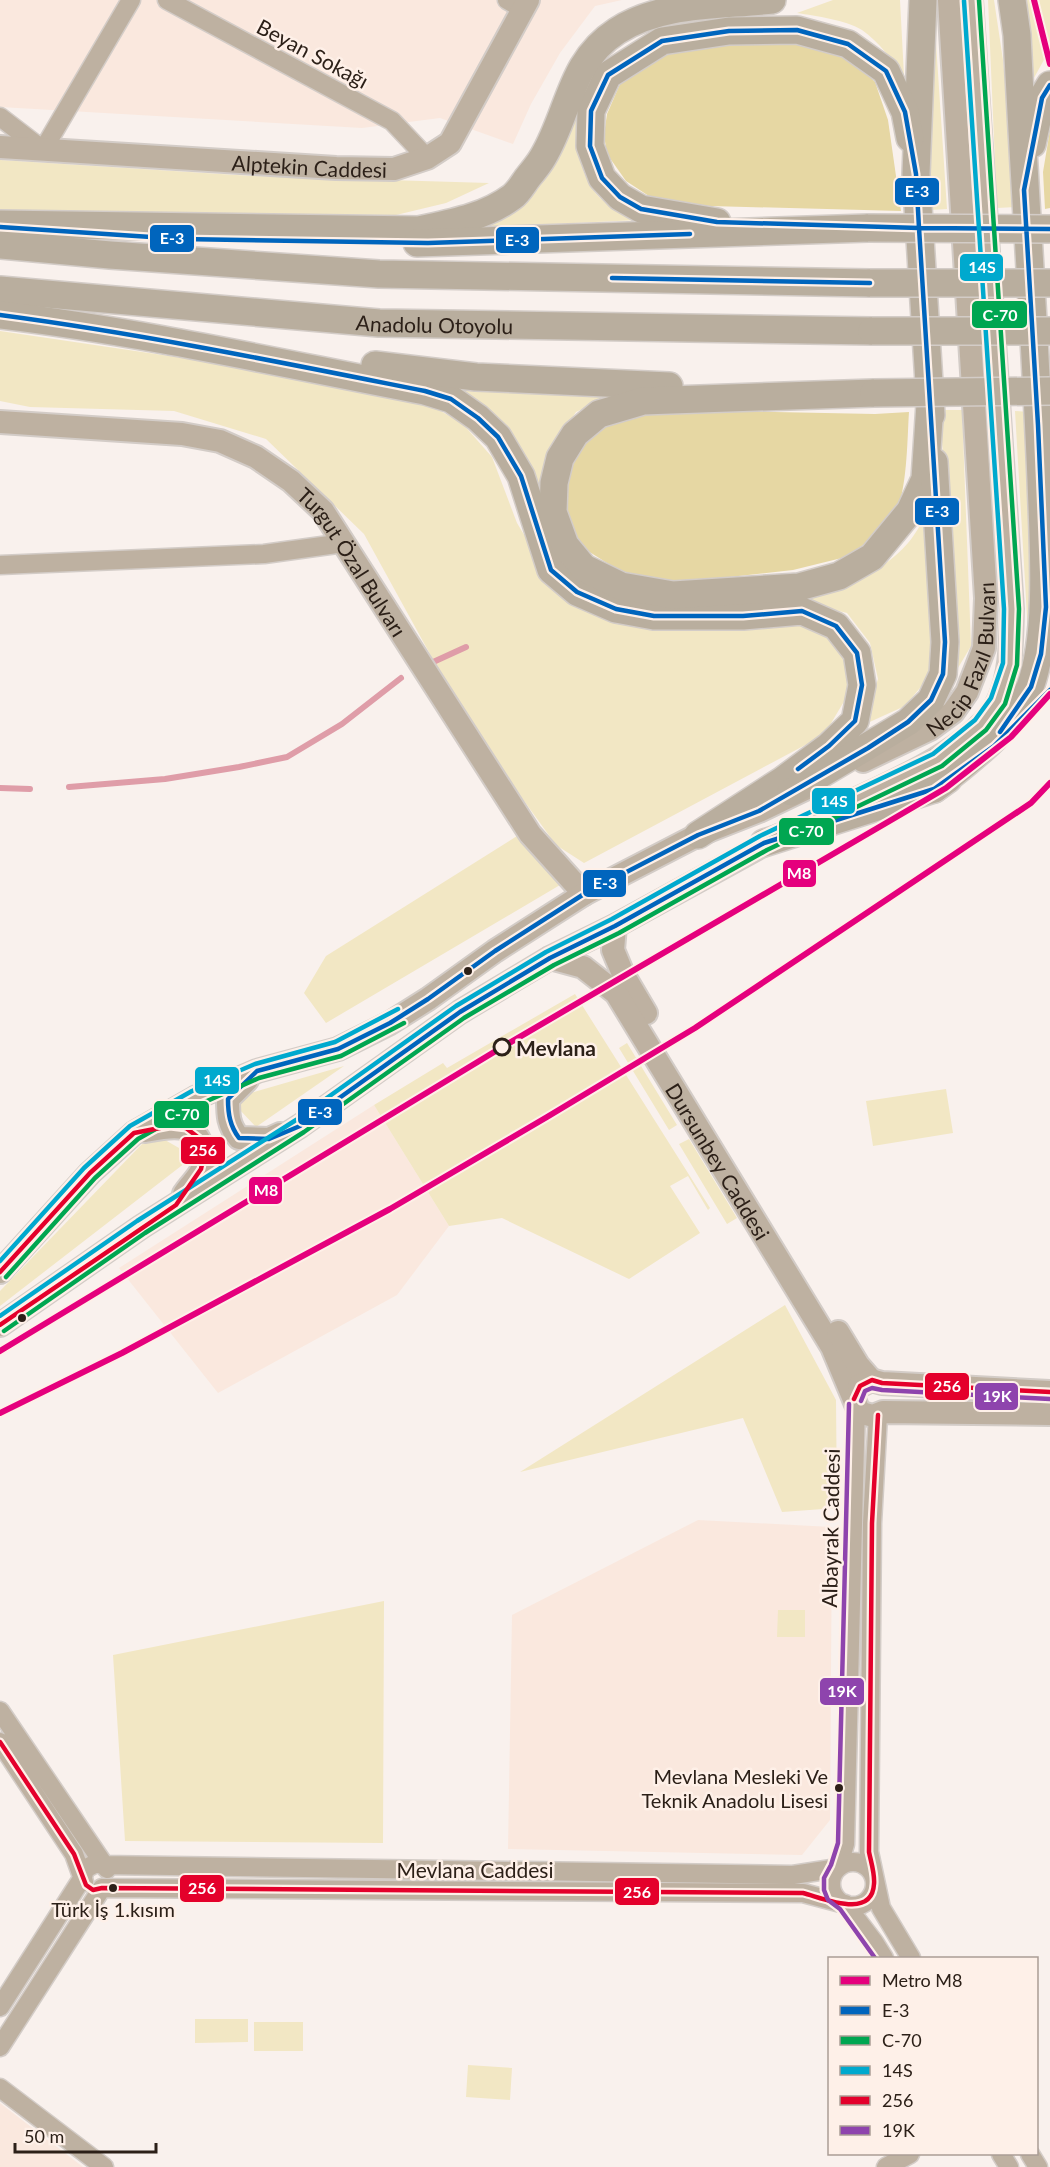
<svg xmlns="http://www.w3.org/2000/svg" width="1050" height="2167" viewBox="0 0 1050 2167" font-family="Lato,sans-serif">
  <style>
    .built { fill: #fae8de }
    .green { fill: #f2e7c4 }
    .forest { fill: #e6d7a3 }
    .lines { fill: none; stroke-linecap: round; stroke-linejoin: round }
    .stream { stroke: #df9da8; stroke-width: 6 }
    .minor-casing { stroke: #d3ccc7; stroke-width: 21 }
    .major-casing { stroke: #d3ccc7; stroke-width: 26 }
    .highway-casing { stroke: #d3ccc7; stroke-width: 30 }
    .minor { stroke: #beb1a1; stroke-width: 18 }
    .major { stroke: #beb1a1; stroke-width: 22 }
    .highway { stroke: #b9ae9e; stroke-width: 27 }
    .highway-bridge-casing { stroke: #d3ccc7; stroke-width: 30; stroke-linecap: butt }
    .highway-bridge { stroke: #b9ae9e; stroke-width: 27 }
    .bus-1-casing { stroke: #fef0e8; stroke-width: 9 }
    .bus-2-casing { stroke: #fef0e8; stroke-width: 9 }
    .bus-3-casing { stroke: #fef0e8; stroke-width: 9 }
    .bus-4-casing { stroke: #fef0e8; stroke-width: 9 }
    .bus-5-casing { stroke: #fef0e8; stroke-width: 9 }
    .bus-1 { stroke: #0065bd; stroke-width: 4.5 }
    .bus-2 { stroke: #00a651; stroke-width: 4.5 }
    .bus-3 { stroke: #00a9ce; stroke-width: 4.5 }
    .bus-4 { stroke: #e4002b; stroke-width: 4.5 }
    .bus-5 { stroke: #8e44ad; stroke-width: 4.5 }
    .metro-1-casing { stroke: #fef0e8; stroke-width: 10 }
    .metro-1 { stroke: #e5007d; stroke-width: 6 }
    .bus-dot { fill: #2c2018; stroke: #fef0e8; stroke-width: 2 }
    .stop-dot { fill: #fef0e8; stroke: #2c2018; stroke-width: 3 }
    .labels { text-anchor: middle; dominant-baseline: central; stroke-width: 5; stroke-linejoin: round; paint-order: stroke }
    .bus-label { font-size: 20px; fill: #2c2018; stroke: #fef0e8; text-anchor: end }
    .street-label { font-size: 21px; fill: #2c2018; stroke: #fef0e8 }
    .stop-label { font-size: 21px; font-weight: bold; fill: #2c2018; stroke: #fef0e8; text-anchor: start }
    .line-badge { stroke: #fef0e8; stroke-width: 2 }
    .badge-label { font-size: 16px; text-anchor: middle; font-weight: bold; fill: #fff }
  </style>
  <rect width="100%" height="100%" fill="#f9f1ed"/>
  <path class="built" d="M 0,0 L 622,0 L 595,6 L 560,53 L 531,104 L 513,144 L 440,118 L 362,128 L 0,107 Z
    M 374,1105 L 449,1226 L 397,1295 L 218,1393 L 119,1268 Z
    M 698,1520 L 832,1527 L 830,1820 L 802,1855 L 508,1849 L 512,1615 Z
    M 0,2103 L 83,2167 L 0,2167 Z"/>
  <path class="green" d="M 833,0 L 900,0 L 904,76 C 892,60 879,42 862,30 C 846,20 816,16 797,13 Z
    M 988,0 L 994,0 L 1003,60 L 1016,207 L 997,208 Z
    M 1018,0 L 1050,0 L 1050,49 L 1030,85 Z
    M 936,43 L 947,209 L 930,210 L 928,134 Z
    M 576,113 C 577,144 578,181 605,202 C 615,209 628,214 639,220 L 486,227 L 527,197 Z
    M 0,160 L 252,176 L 489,183 L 446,203 L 396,215 L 8,211 L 0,210 Z
    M 0,331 L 203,361 L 419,399 L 462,423 L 492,457 L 517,523 L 559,593 L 598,614 L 662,630 L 773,623 L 806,623 L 827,635 L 845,655 L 855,683 L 824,735 L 584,863 L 556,845 L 469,725 L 364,534 L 266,439 L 174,411 L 30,407 L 0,401 Z
    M 442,387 L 610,396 L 576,412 L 555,445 L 535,494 Z
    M 939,410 L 962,410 L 971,646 L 955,673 L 955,581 Z
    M 1015,411 L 1030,412 L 1038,630 L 1028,633 Z
    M 929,511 L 935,643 L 929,677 L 905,706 L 863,725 L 878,679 L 870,643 L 847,613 L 799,601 C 840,589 879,576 908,543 C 916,534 922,521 929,511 Z
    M 517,836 L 560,885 L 326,1023 L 304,993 L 326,956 Z
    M 575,994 L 710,1208 L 708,1210 L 688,1176 L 670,1186 L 700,1233 L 629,1279 L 502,1218 L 449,1226 L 374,1105 L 443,1063 L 447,1068 Z
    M 627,1043 L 677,1125 L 669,1130 L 619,1048 Z
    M 344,1066 L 256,1127 L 239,1109 L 239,1102 L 247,1094 Z
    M 946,1089 L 953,1133 L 873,1146 L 866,1101 Z
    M 689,1139 L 737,1218 L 727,1224 L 679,1144 Z
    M 165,1140 L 179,1148 L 185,1163 L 0,1306 L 0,1291 L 142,1144 Z
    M 785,1305 L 836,1400 L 837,1508 L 782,1512 L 743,1418 L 520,1472 Z
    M 384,1601 L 383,1843 L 125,1841 L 113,1655 Z
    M 778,1610 L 805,1610 L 805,1637 L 777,1637 Z
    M 195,2019 L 248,2019 L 248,2042 L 195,2043 Z
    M 254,2022 L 303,2022 L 303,2051 L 254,2051 Z
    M 468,2065 L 512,2068 L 510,2100 L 466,2097 Z"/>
  <path class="forest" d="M 792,40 L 832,50 L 858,65 L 875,82 L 888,120 L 901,211 L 710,206 L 655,200 L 626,181 L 607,154 L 604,135 L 607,114 L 624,75 L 667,53 L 729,44 Z
    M 1050,130 L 1050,208 L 1045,209 L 1043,172 Z
    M 679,410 L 875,414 L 909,412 C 907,439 908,504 889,524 C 880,534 867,542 856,550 L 858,554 L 793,570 L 692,581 L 658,580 L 626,575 L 588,551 L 577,539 L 570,522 L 565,498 L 568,476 L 585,440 L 623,416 Z"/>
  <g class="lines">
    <path class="stream" d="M 431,663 L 466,647
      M 69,787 L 165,779 L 239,767 L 287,757 L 342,724 L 401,678
      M 0,788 L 30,789"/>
    <defs>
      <path id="minor" d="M 167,0 L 392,121 L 427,158
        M 507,0 L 523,9
        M 0,117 L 43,150 L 131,0
        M 0,565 L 264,554 L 344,543
        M 878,1415 L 872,1523 L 869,1852 L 881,1908 L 911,1958
        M 0,1711 L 107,1869
        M 0,1742 L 74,1854 L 84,1882
        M831 1884a22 22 0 1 1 44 0a22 22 0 1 1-44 0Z
        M 838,1868 L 845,1844 L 856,1404
        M 102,1888 L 803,1893 L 845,1904
        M 845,1904 L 874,1942 L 884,1958
        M 0,2007 L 83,1877 L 85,1869 L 96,1863 L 103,1865 L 793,1875 L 838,1868
        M 0,2047 L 102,1888
        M 0,2088 L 104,2167
        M 1001,2154 L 1009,2167
        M 1030,2154 L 1038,2167
        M 886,2167 L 910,2154"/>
      <g id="major">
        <path id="s1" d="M 0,147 L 336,168 L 394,169 L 427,158 L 450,143 L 528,0"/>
        <path id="s2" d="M 0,422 L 182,434 L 220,441 L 256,457 L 291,481 L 323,511 L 530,834 L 584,894"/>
        <path id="s3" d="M 863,761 L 930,729 L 953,712 L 967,692 L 984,648 L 986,598 L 949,0"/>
        <path d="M 824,814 C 873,791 976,751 999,700 C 1012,671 1011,640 1012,609 L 971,0"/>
        <path d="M 615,926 L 613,950 L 623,974 L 646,1013"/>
        <path id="s4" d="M 550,958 L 583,967 L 616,993 L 832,1347 L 858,1409 L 862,1413 L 873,1416 L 883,1412 L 1050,1414"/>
        <path d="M 247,1080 L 228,1099 C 228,1115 228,1125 239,1138 L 269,1139 L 280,1134"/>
        <path d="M 145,1131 C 166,1127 195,1120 202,1147 C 204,1154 204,1164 201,1171 C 197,1179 189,1186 184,1194"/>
        <path d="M 0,1272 L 90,1173 L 134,1133 L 195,1098 L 257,1071 L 338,1049 L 390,1023 L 428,999 L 495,951 L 584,894 L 698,835 L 759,811 L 807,788"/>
        <path d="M 0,1325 L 141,1227 L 300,1126 L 460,1012 L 550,958 L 615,926 L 781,835"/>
        <path d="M 838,1332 L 858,1365 L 871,1380"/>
        <path d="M 859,1386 L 871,1380 L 882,1383 L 1050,1392"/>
      </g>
      <g id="highway">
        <path d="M 923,0 L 916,174 L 931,415"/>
        <path d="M 1032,144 L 1042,98 L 1050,85"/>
        <path d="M 717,222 L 641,209 L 620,197 L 602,178 L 590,146 L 591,111 L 608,75 L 662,41 L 729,31 L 797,30 L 848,44 L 886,71 L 905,112 L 910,138"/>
        <path d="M 0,224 L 419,230 C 451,223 485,217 512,197 C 519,192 524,182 529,176 C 534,170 539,164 543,157 C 570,112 569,62 617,31 C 662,2 721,6 772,0"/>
        <path d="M 417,243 L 868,228"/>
        <path d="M 0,245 L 110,255 L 379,274 L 870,283"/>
        <path id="s5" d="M 0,290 L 379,323 L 872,331"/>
        <path d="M 0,315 C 143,332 284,364 425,391 L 451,399 L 478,418 L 498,437 L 521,476 L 551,570 L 577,592 L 616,609 L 654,616 L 743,616 L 802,611 L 836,626 L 857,653 L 862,685 L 855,721 L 829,746 L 783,780 L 698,835"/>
        <path d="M 375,365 L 476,377 L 669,386"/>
        <path d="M 874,393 L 643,401 L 599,414 L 575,434 L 560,458 L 554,483 L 553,512 L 565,545 L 584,568 L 621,586 L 673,595 L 799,587 L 839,576 L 872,557 L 910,511 L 925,479 L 930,404"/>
        <path d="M 934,789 C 972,758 1009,733 1030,687 C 1050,634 1043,540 1041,480 C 1035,332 1024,183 1017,35 L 1012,0"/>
        <path d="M 791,792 L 908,722 L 931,700 L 943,674 L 945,642 L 934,462"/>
        <path d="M 764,843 L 934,789 L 948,779"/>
      </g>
    </defs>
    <use href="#minor" class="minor-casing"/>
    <use href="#major" class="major-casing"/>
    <use href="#highway" class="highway-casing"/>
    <use href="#minor" class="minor"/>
    <use href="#major" class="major"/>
    <use href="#highway" class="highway"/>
    <defs>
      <path id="highway-bridge" d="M 868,228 L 1050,229
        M 870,283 L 1050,283
        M 872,331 L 1050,331
        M 874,393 L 1050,391"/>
    </defs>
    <use href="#highway-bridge" class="highway-bridge-casing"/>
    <use href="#highway-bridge" class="highway-bridge"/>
    <defs>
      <path id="bus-1" d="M 797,30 L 848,44 L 886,71 L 905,112 L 916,174 L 919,228 L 717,222 L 641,209 L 620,197 L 602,178 L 590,146 L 591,111 L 608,75 L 662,41 L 729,31 Z
        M 0,227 L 181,239 L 428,243 L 690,234
        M 919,228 L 1050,229
        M 919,228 L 945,642 L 943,674 L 931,700 L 908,722 L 868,748 L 759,811 L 698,835 L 584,894 L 495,951 L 428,999 L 390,1023 L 338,1049 L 257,1071 L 228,1099 C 228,1114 230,1126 239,1138 L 269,1139 L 300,1126 L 460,1012 L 550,958 L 615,926 L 764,843 L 934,789 L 994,746 L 1050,690
        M 612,278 L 870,283
        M 0,315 C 143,334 284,363 425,391 L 451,399 L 478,418 L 498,437 L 521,476 L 551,570 L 577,592 L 616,609 L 654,616 L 743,616 L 802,611 L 836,626 L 857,653 L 862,685 L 855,721 L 829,746 L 798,769
        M 1000,732 L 1031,687 L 1041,654 L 1046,607 L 1038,425 L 1024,190 L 1042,98 L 1050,85"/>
      <path id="bus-2" d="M 6,1277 L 95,1178 L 138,1139 L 198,1105 L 259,1078 L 341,1056 L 404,1023
        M 4,1331 L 145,1233 L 304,1132 L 464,1018 L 554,965 L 619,933 L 767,850 L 942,766 L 986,730 L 1005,704 L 1017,665 L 1019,609 L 979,0"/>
      <path id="bus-3" d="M 0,1261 L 84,1168 L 130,1126 L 192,1091 L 255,1064 L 335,1042 L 398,1009
        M 0,1316 L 137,1221 L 296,1120 L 456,1006 L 546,952 L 612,919 L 760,836 L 933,754 L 975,720 L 991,698 L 1003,663 L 1004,609 L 964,1"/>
      <path id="bus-4" d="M 0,1272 L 90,1173 L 134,1133 L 170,1126 L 186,1128 L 199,1138 L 204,1155 L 201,1169 L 176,1205 L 0,1325
        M 854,1399 L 860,1386 L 872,1380 L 882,1383 L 1050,1392
        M 0,1742 L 74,1854 L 86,1885 L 93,1890 L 102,1888 L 803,1893 C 823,1898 872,1920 874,1884 C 875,1874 871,1862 869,1852 L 872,1523 L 878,1415"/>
      <path id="bus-5" d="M 861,1401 L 865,1391 L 872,1388 L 882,1390 L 1050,1399
        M 849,1404 L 838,1843 L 831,1865 L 824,1878 L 824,1890 L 828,1900 L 840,1909 L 875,1958"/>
    </defs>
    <use href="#bus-1" class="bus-1-casing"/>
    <use href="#bus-2" class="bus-2-casing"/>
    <use href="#bus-3" class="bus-3-casing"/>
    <use href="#bus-4" class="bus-4-casing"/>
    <use href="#bus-5" class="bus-5-casing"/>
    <use href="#bus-1" class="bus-1"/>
    <use href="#bus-2" class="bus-2"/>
    <use href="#bus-3" class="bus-3"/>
    <use href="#bus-4" class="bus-4"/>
    <use href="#bus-5" class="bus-5"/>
    <defs>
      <path id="metro-1" d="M 1034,0 L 1050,64
        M 0,1351 L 504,1046 L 946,788 L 1011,737 L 1050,694
        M 0,1413 L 122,1353 L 390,1209 L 547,1117 L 695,1028 L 1031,803 L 1050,783"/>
    </defs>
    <use href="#metro-1" class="metro-1-casing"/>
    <use href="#metro-1" class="metro-1"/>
  </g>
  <g class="bus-dot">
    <circle cx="468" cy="971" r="5"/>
    <circle cx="22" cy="1318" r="5"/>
    <circle cx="839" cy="1788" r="5"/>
    <circle cx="113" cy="1888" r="5"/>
  </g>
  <circle class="stop-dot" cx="502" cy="1047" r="8"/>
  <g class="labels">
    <g class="bus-label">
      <text x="828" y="1776">Mevlana Mesleki Ve<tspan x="828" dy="24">Teknik Anadolu Lisesi</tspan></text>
      <text x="113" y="1909" text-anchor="middle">Türk İş 1.kısım</text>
    </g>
    <g class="street-label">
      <text transform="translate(313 53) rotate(28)">Beyan Sokağı</text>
      <text stroke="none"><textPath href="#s1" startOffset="310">Alptekin Caddesi</textPath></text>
      <text stroke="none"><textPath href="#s5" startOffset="436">Anadolu Otoyolu</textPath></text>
      <text stroke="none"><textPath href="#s2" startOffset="405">Turgut Özal Bulvarı</textPath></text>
      <text stroke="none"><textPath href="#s3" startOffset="156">Necip Fazıl Bulvarı</textPath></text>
      <text stroke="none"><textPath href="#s4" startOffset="273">Dursunbey Caddesi</textPath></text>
      <text transform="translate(830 1528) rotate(-89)">Albayrak Caddesi</text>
      <text x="475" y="1869">Mevlana Caddesi</text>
    </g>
    <g class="stop-label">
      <text x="516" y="1047">Mevlana</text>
    </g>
  </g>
  <g class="line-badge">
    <rect x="894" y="177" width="46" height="29" rx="6" fill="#0065bd"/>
    <rect x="149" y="224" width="46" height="29" rx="6" fill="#0065bd"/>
    <rect x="495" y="226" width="45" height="28" rx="6" fill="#0065bd"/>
    <rect x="959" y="253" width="45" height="29" rx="6" fill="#00a9ce"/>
    <rect x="971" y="300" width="57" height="29" rx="6" fill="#00a651"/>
    <rect x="914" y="497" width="46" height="29" rx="6" fill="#0065bd"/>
    <rect x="811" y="787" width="45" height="28" rx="6" fill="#00a9ce"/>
    <rect x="778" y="817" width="57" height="29" rx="6" fill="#00a651"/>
    <rect x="782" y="859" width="35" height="29" rx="6" fill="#e5007d"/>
    <rect x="582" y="869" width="45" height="29" rx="6" fill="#0065bd"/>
    <rect x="194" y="1066" width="46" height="29" rx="6" fill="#00a9ce"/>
    <rect x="297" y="1098" width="46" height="28" rx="6" fill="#0065bd"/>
    <rect x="153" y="1100" width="57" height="29" rx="6" fill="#00a651"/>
    <rect x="180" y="1136" width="46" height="29" rx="6" fill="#e4002b"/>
    <rect x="248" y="1176" width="35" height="29" rx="6" fill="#e5007d"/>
    <rect x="924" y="1372" width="46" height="29" rx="6" fill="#e4002b"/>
    <rect x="974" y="1382" width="45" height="29" rx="6" fill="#8e44ad"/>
    <rect x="819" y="1677" width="46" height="29" rx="6" fill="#8e44ad"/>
    <rect x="179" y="1874" width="46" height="29" rx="6" fill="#e4002b"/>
    <rect x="614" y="1877" width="46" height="29" rx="6" fill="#e4002b"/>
  </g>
  <g class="badge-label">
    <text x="917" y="197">E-3</text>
    <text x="172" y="244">E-3</text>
    <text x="517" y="246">E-3</text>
    <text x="982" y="273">14S</text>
    <text x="1000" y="321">C-70</text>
    <text x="937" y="517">E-3</text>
    <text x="834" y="807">14S</text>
    <text x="806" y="837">C-70</text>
    <text x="799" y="879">M8</text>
    <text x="605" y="889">E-3</text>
    <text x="217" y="1086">14S</text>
    <text x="320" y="1118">E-3</text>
    <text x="182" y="1120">C-70</text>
    <text x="203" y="1156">256</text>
    <text x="266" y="1196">M8</text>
    <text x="947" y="1392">256</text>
    <text x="997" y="1402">19K</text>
    <text x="842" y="1697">19K</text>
    <text x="202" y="1894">256</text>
    <text x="637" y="1898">256</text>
  </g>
  <rect x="828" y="1957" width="210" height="198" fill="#fef0e8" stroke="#aa9d95" stroke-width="1.5"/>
  <rect x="840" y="1976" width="30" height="9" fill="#e5007d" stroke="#aa9d95" stroke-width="1.5"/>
  <text x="882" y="1987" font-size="18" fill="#2c2018">Metro M8</text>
  <rect x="840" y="2006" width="30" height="9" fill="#0065bd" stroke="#aa9d95" stroke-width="1.5"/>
  <text x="882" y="2017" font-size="18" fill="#2c2018">E-3</text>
  <rect x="840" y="2036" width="30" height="9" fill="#00a651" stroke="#aa9d95" stroke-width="1.5"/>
  <text x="882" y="2047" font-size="18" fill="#2c2018">C-70</text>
  <rect x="840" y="2066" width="30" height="9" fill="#00a9ce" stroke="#aa9d95" stroke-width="1.5"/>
  <text x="882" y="2077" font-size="18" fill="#2c2018">14S</text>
  <rect x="840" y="2096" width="30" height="9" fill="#e4002b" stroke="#aa9d95" stroke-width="1.5"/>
  <text x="882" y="2107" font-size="18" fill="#2c2018">256</text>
  <rect x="840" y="2126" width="30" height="9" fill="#8e44ad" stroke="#aa9d95" stroke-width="1.5"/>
  <text x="882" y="2137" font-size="18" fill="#2c2018">19K</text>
  <path d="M15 2143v9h141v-9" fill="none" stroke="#2c2018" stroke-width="3"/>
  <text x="24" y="2143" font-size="18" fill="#2c2018" stroke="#fef0e8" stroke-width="4.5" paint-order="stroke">50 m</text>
</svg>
